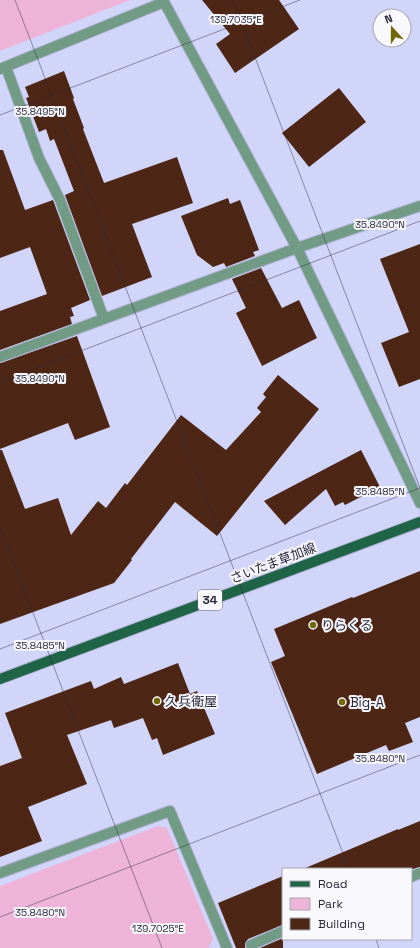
<svg xmlns="http://www.w3.org/2000/svg" width="420" height="948" viewBox="0 0 420 948" font-family="'Space Grotesk','Noto Sans JP',sans-serif">
  <style>
    .green { fill: #eeb4d7 }
    .building { fill: #4d2616 }
    .lines { fill: none; stroke-linecap: round; stroke-linejoin: round }
    .street-casing { stroke: #b0b3d4; stroke-width: 12 }
    .primary-casing { stroke: #b0b3d4; stroke-width: 12 }
    .street { stroke: #729b86; stroke-width: 10 }
    .primary { stroke: #206447; stroke-width: 10 }
    .ticks { fill: none; stroke: #29293b; stroke-width: 1; stroke-opacity: 0.45 }
    .poi-dot { fill: #736800; stroke: #f8f8fd; stroke-width: 1.5 }
    .labels { text-anchor: middle; dominant-baseline: central; stroke-width: 4; stroke-linejoin: round; paint-order: stroke }
    .shield { fill: #f8f8fd; stroke: #676775; stroke-width: 1 }
    .shield-label { font-size: 12px; font-weight: bold; fill: #29293b }
    .street-label { font-size: 13px; fill: #29293b; stroke: #f8f8fd }
    .poi-label { font-size: 13px; fill: #29293b; stroke: #f8f8fd; text-anchor: start }
    .ticks-label { font-size: 10px; text-anchor: middle; fill: #29293b; stroke: #f8f8fd; stroke-width: 4; stroke-linejoin: round; paint-order: stroke }
  </style>
  <rect width="100%" height="100%" fill="#d2d5fa"/>
  <path class="green" d="M 0,0 L 130,0 L 0,51 Z
    M 158,826 L 167,828 L 213,939 L 208,948 L 0,948 L 0,886 Z"/>
  <path class="building" d="M 202,0 L 279,0 L 299,29 L 235,73 L 216,44 L 230,34 Z
    M 64,71 L 74,98 L 73,99 L 84,128 L 83,129 L 104,183 L 177,157 L 193,203 L 132,224 L 152,277 L 102,296 L 65,195 L 74,191 L 54,139 L 50,141 L 46,129 L 39,132 L 26,98 L 29,97 L 25,87 Z
    M 339,88 L 366,122 L 309,167 L 282,133 Z
    M 0,150 L 3,150 L 25,210 L 53,200 L 90,300 L 71,308 L 74,316 L 70,317 L 72,324 L 0,350 L 0,311 L 47,294 L 30,247 L 0,258 Z
    M 228,198 L 230,204 L 240,200 L 259,250 L 253,252 L 255,256 L 226,267 L 224,263 L 213,267 L 197,255 L 181,216 Z
    M 420,244 L 420,379 L 399,387 L 381,343 L 409,332 L 380,259 Z
    M 261,268 L 282,308 L 299,300 L 317,338 L 262,366 L 236,313 L 246,308 L 232,279 Z
    M 77,336 L 110,427 L 75,440 L 68,423 L 0,449 L 0,363 Z
    M 278,375 L 319,409 L 217,536 L 175,502 L 131,559 L 132,560 L 114,583 L 0,624 L 0,450 L 2,450 L 25,509 L 58,498 L 71,535 L 98,501 L 106,508 L 125,483 L 127,485 L 181,415 L 226,450 L 261,412 L 257,408 L 266,397 L 263,394 Z
    M 361,450 L 380,487 L 345,505 L 343,502 L 335,506 L 326,489 L 285,525 L 264,501 Z
    M 420,571 L 420,717 L 405,723 L 413,742 L 389,751 L 386,745 L 317,774 L 271,662 L 285,656 L 274,629 L 352,597 L 353,598 Z
    M 178,663 L 190,694 L 197,691 L 215,734 L 163,755 L 157,738 L 152,740 L 143,718 L 114,728 L 111,720 L 67,735 L 87,784 L 28,807 L 42,841 L 0,857 L 0,766 L 22,758 L 5,713 L 91,681 L 94,689 L 121,677 L 124,684 Z
    M 420,821 L 420,867 L 413,869 L 303,869 L 398,829 L 398,830 Z
    M 283,876 L 283,925 L 248,939 L 245,944 L 245,948 L 236,948 L 218,903 Z
    M 283,938 L 283,948 L 260,948 Z"/>
  <g class="lines">
    <defs>
      <path id="street" d="M 163,0 L 297,248 L 420,503
        M 6,67 L 39,158 L 60,200 L 104,319
        M 0,69 L 164,2
        M 0,357 L 297,248 L 420,206
        M 0,873 L 170,811 L 227,948
        M 411,877 L 420,873
        M 252,948 L 251,945 L 283,931"/>
      <path id="primary" d="M 0,679 L 420,522"/>
    </defs>
    <use href="#street" class="street-casing"/>
    <use href="#primary" class="primary-casing"/>
    <use href="#street" class="street"/>
    <use href="#primary" class="primary"/>
  </g>
  <path class="ticks" d="M 15,0 L 349,869M 233,0 L 420,488M 0,115 L 300,0M 0,382 L 420,221M 0,527 L 162,948M 0,649 L 420,488M 0,917 L 420,755M 376,939 L 379,948"/>
  <g class="poi-dot">
    <circle cx="313" cy="625" r="4"/>
    <circle cx="157" cy="701" r="4"/>
    <circle cx="342" cy="702" r="4"/>
  </g>
  <g class="labels">
    <rect class="shield" x="198" y="590" width="24" height="20" rx="3"/>
    <g class="shield-label">
      <text x="210" y="600">34</text>
    </g>
    <g class="street-label">
      <text transform="translate(273 563) rotate(-21)">さいたま草加線</text>
    </g>
    <g class="poi-label">
      <text x="321" y="625">りらくる</text>
      <text x="165" y="701">久兵衛屋</text>
      <text x="350" y="702">Big-A</text>
    </g>
  </g>
  <g class="ticks-label">
    <text x="236" y="23">139.7035°E</text>
    <text x="40" y="115">35.8495°N</text>
    <text x="380" y="228">35.8490°N</text>
    <text x="40" y="382">35.8490°N</text>
    <text x="380" y="495">35.8485°N</text>
    <text x="40" y="649">35.8485°N</text>
    <text x="380" y="762">35.8480°N</text>
    <text x="40" y="916">35.8480°N</text>
    <text x="158" y="932">139.7025°E</text>
  </g>
  <rect x="282" y="868" width="130" height="72" fill="#f8f8fd" stroke="#a5a5af"/>
  <rect x="290" y="881" width="20" height="6" fill="#206447" stroke="#a5a5af"/>
  <text x="318" y="888" font-size="12" fill="#29293b">Road</text>
  <rect x="290" y="898" width="20" height="12" fill="#eeb4d7" stroke="#a5a5af"/>
  <text x="318" y="908" font-size="12" fill="#29293b">Park</text>
  <rect x="290" y="918" width="20" height="12" fill="#4d2616" stroke="#a5a5af"/>
  <text x="318" y="928" font-size="12" fill="#29293b">Building</text>
  <g transform="translate(392 28) rotate(339)"><circle r="19" fill="#f8f8fd" stroke="#a5a5af"/>
  <path d="M0-3L7 15L0 10L-7 15Z" fill="#736800"/>
  <text y="-6" font-size="11" font-weight="bold" text-anchor="middle" fill="#29293b">N</text>
  </g>
</svg>
